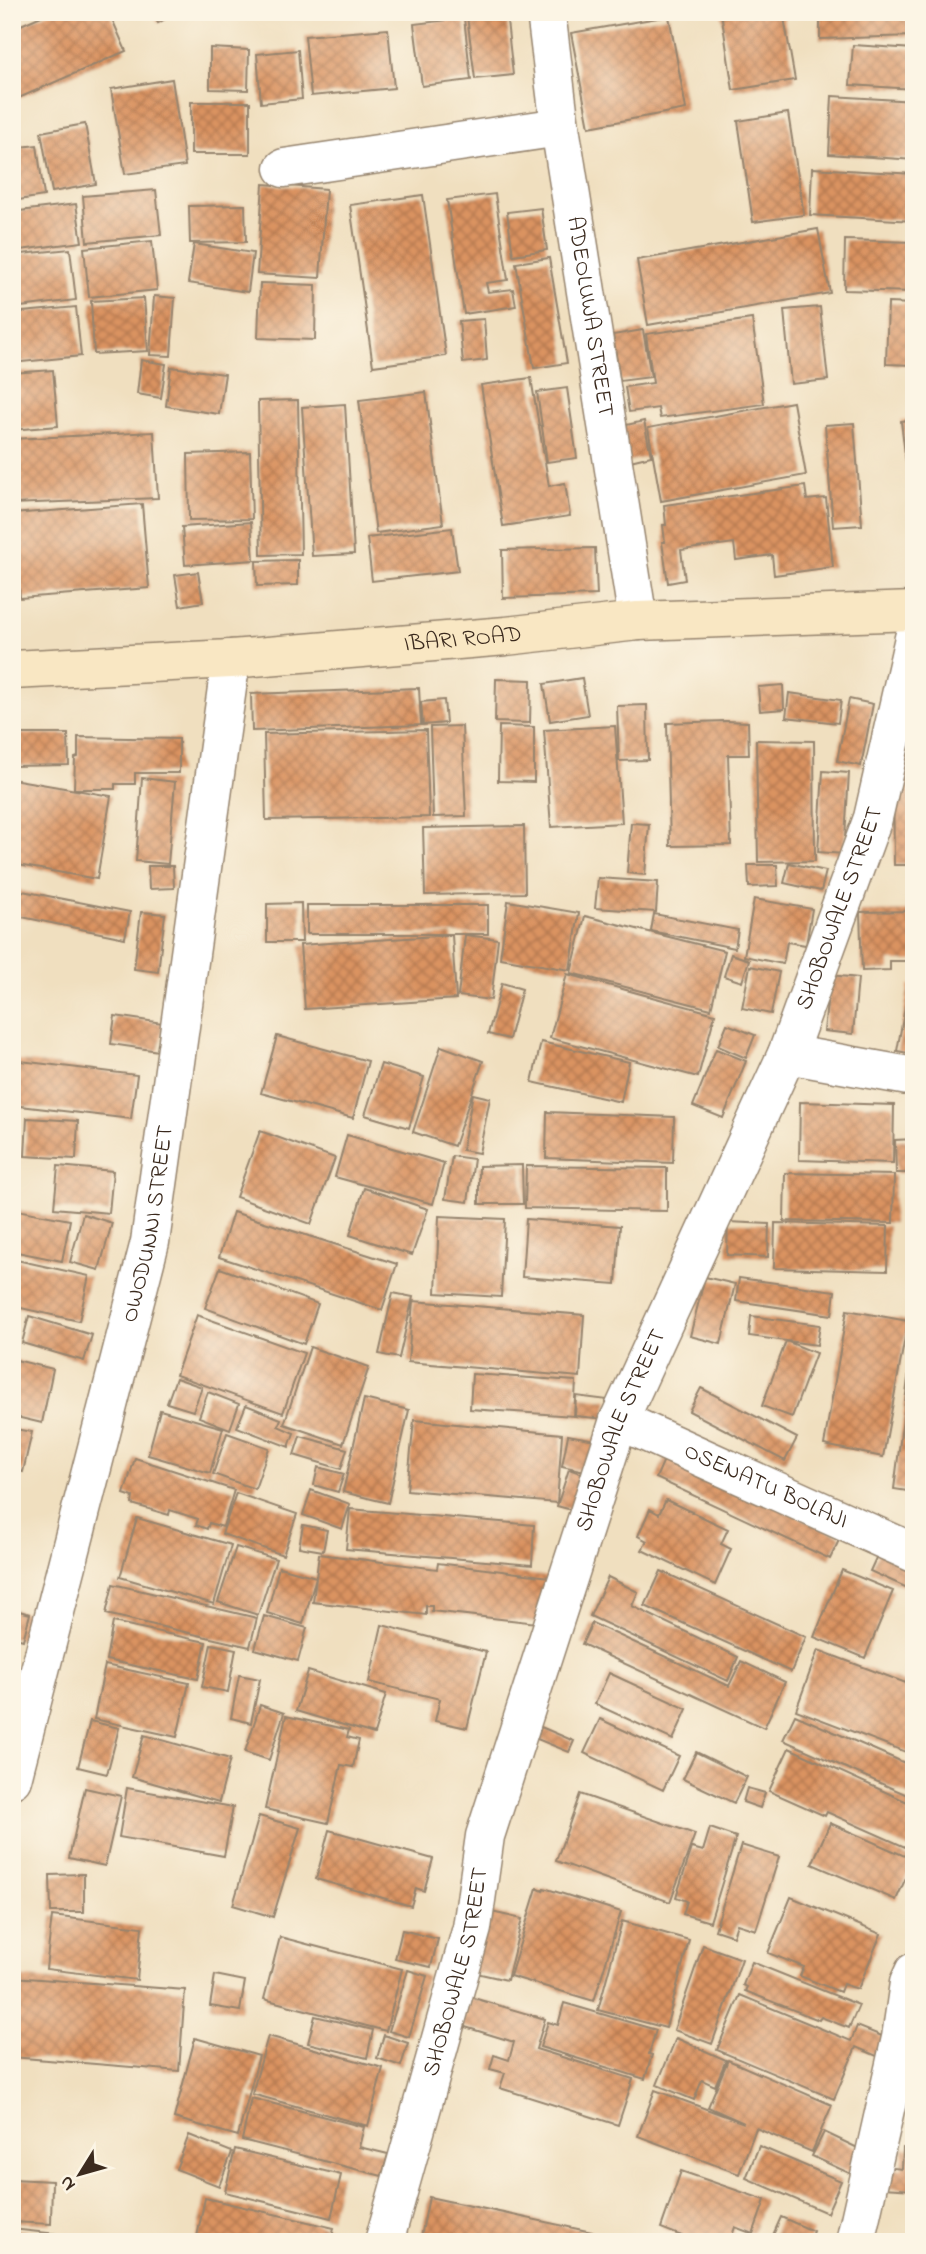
<svg xmlns="http://www.w3.org/2000/svg" width="926" height="2254" viewBox="0 0 926 2254" font-family="'Indie Flower',sans-serif">
  <style>
    .building { fill: url(#building-cross-hatch) }
    .lines { fill: none; stroke-linecap: round; stroke-linejoin: round }
    .street-casing { stroke: #96846e; stroke-width: 41 }
    .secondary-casing { stroke: #96846e; stroke-width: 41 }
    .street { stroke: #fff; stroke-width: 38 }
    .secondary { stroke: #f9e7c3; stroke-width: 38 }
    .labels { text-anchor: middle; dominant-baseline: central; stroke-width: 5; stroke-linejoin: round; paint-order: stroke }
    .street-label { font-size: 23px; fill: #3b2a1e; stroke: #fcf5e5 }
  </style>
  <defs>
    <pattern id="building-cross-hatch" width="8" height="8" patternUnits="userSpaceOnUse" patternTransform="scale(1.75)"><rect width="8" height="8" fill="#da9360"/><path d="M0 0l8 8M0 8l8-8" fill="none" stroke="#b2784f"/></pattern>
  </defs>
  <rect width="100%" height="100%" fill="#fcf5e5"/>
  <filter id="ink" filterUnits="userSpaceOnUse"><feTurbulence type="fractalNoise" baseFrequency=".0143" numOctaves="2"/><feDisplacementMap in="SourceGraphic" scale="14" xChannelSelector="R" yChannelSelector="G"/><feConvolveMatrix kernelMatrix="1 2 1 2 8 2 1 2 1" color-interpolation-filters="sRGB"/></filter>
  <filter id="wash" filterUnits="userSpaceOnUse"><feTurbulence type="fractalNoise" baseFrequency=".00686" numOctaves="4" result="noise"/><feDisplacementMap in="SourceGraphic" scale="28" xChannelSelector="R" yChannelSelector="G"/><feGaussianBlur stdDeviation="1.57" result="paint"/><feColorMatrix in="noise" values="0 0 0 0 0 0 0 0 0 0 0 0 0 0 0 0 0 1.4 0 .05"/><feComposite in="paint" operator="in"/></filter>
  <g filter="url(#wash)">
    <rect width="100%" height="100%" fill="#f0dfbf"/>
    <g id="blocks">
      <path class="building" d="M 50,12 L 109,12 L 126,51 L 12,101 L 12,29 Z
        M 152,12 L 177,12 L 158,23 Z
        M 506,12 L 513,75 L 475,79 L 467,16 Z
        M 721,12 L 783,12 L 795,80 L 733,90 Z
        M 820,12 L 914,12 L 914,36 L 820,39 Z
        M 669,16 L 686,109 L 589,127 L 571,33 Z
        M 464,18 L 471,80 L 422,86 L 414,24 Z
        M 388,29 L 394,88 L 311,96 L 305,36 Z
        M 853,45 L 914,49 L 914,89 L 850,85 Z
        M 210,48 L 249,50 L 248,90 L 210,89 Z
        M 298,50 L 302,99 L 261,103 L 257,54 Z
        M 172,79 L 185,166 L 125,174 L 111,89 Z
        M 832,96 L 914,101 L 914,160 L 829,154 Z
        M 191,102 L 250,102 L 250,154 L 191,154 Z
        M 788,113 L 804,215 L 753,222 L 738,121 Z
        M 85,124 L 96,184 L 52,192 L 41,132 Z
        M 37,145 L 44,196 L 12,201 L 12,148 Z
        M 812,168 L 914,174 L 914,221 L 810,215 Z
        M 263,184 L 326,189 L 320,278 L 257,274 Z
        M 156,190 L 161,235 L 87,242 L 83,196 Z
        M 495,194 L 508,280 L 486,283 L 488,292 L 513,289 L 516,306 L 464,314 L 447,200 Z
        M 423,195 L 446,356 L 373,366 L 350,205 Z
        M 76,204 L 82,242 L 12,251 L 12,212 Z
        M 245,205 L 246,242 L 190,243 L 189,206 Z
        M 541,208 L 547,250 L 513,255 L 507,212 Z
        M 818,229 L 830,293 L 648,325 L 637,260 Z
        M 845,240 L 914,242 L 914,292 L 844,290 Z
        M 152,241 L 157,290 L 89,297 L 84,248 Z
        M 194,244 L 253,253 L 248,292 L 188,283 Z
        M 70,249 L 76,300 L 12,308 L 12,255 Z
        M 549,258 L 567,363 L 534,368 L 516,263 Z
        M 260,283 L 316,285 L 315,340 L 258,338 Z
        M 154,296 L 175,298 L 171,356 L 150,355 Z
        M 144,298 L 148,351 L 94,354 L 91,301 Z
        M 888,303 L 914,304 L 914,365 L 886,364 Z
        M 76,307 L 81,356 L 12,363 L 12,313 Z
        M 820,307 L 828,380 L 791,384 L 784,310 Z
        M 484,319 L 487,360 L 463,363 L 459,321 Z
        M 752,319 L 764,404 L 660,418 L 658,408 L 629,412 L 625,387 L 653,383 L 646,334 Z
        M 643,330 L 651,377 L 620,381 L 613,335 Z
        M 141,360 L 166,364 L 161,398 L 137,394 Z
        M 171,367 L 225,374 L 219,414 L 166,406 Z
        M 53,370 L 58,426 L 12,430 L 12,373 Z
        M 531,378 L 549,486 L 565,483 L 570,516 L 503,526 L 481,385 Z
        M 567,388 L 577,458 L 547,462 L 537,392 Z
        M 426,392 L 443,524 L 376,533 L 359,400 Z
        M 298,400 L 301,554 L 261,555 L 258,401 Z
        M 793,402 L 806,475 L 661,501 L 648,428 Z
        M 345,404 L 354,554 L 312,556 L 302,407 Z
        M 914,419 L 914,512 L 912,512 L 901,421 Z
        M 644,421 L 651,456 L 626,462 L 618,427 Z
        M 854,423 L 862,525 L 833,527 L 825,425 Z
        M 154,432 L 158,498 L 12,504 L 12,439 Z
        M 250,452 L 252,519 L 189,520 L 188,454 Z
        M 805,486 L 807,500 L 826,498 L 833,567 L 774,575 L 772,555 L 736,560 L 734,543 L 681,550 L 685,580 L 668,583 L 662,542 L 665,542 L 663,525 L 666,525 L 664,505 Z
        M 142,504 L 149,588 L 20,598 L 12,514 Z
        M 251,522 L 254,560 L 185,565 L 182,527 Z
        M 452,528 L 458,571 L 372,581 L 367,538 Z
        M 595,548 L 597,595 L 503,598 L 502,550 Z
        M 298,560 L 298,585 L 257,586 L 256,561 Z
        M 198,572 L 203,602 L 180,606 L 175,575 Z
        M 582,678 L 588,715 L 550,721 L 544,684 Z
        M 496,679 L 531,680 L 530,723 L 495,722 Z
        M 783,685 L 784,709 L 760,711 L 758,687 Z
        M 419,688 L 421,725 L 252,731 L 251,694 Z
        M 789,693 L 841,700 L 838,723 L 786,717 Z
        M 849,699 L 873,704 L 861,766 L 837,761 Z
        M 444,700 L 446,723 L 423,725 L 421,702 Z
        M 647,705 L 648,760 L 619,761 L 617,706 Z
        M 726,721 L 748,722 L 749,755 L 728,755 L 731,845 L 670,846 L 667,723 Z
        M 462,726 L 466,816 L 433,817 L 430,727 Z
        M 499,726 L 534,727 L 534,782 L 498,781 Z
        M 615,726 L 622,823 L 551,827 L 544,730 Z
        M 426,730 L 429,817 L 266,820 L 264,734 Z
        M 12,734 L 68,734 L 69,765 L 12,766 Z
        M 78,737 L 179,739 L 179,773 L 135,773 L 135,784 L 115,784 L 115,789 L 74,789 L 75,758 L 78,757 Z
        M 756,740 L 814,741 L 815,861 L 758,862 Z
        M 893,754 L 914,754 L 914,865 L 894,865 Z
        M 823,771 L 849,773 L 844,854 L 818,852 Z
        M 142,778 L 175,782 L 168,864 L 136,861 Z
        M 12,779 L 111,796 L 97,879 L 12,864 Z
        M 631,823 L 649,824 L 645,875 L 627,873 Z
        M 524,826 L 525,893 L 425,895 L 423,828 Z
        M 789,863 L 826,871 L 821,891 L 784,883 Z
        M 748,865 L 777,865 L 778,886 L 749,887 Z
        M 148,866 L 173,866 L 174,888 L 149,889 Z
        M 598,878 L 658,882 L 656,912 L 595,908 Z
        M 12,889 L 130,912 L 125,938 L 12,915 Z
        M 754,899 L 812,909 L 806,945 L 787,942 L 783,964 L 744,956 Z
        M 508,901 L 579,913 L 570,970 L 500,958 Z
        M 301,903 L 302,942 L 267,942 L 267,904 Z
        M 307,905 L 488,905 L 488,934 L 307,934 Z
        M 914,911 L 914,961 L 890,961 L 890,970 L 862,971 L 860,912 Z
        M 141,912 L 165,914 L 158,972 L 134,969 Z
        M 654,914 L 738,930 L 735,948 L 651,931 Z
        M 585,916 L 725,951 L 711,1009 L 571,973 Z
        M 452,935 L 456,999 L 305,1009 L 300,945 Z
        M 465,935 L 498,939 L 491,1000 L 458,996 Z
        M 731,954 L 749,960 L 742,982 L 724,976 Z
        M 750,966 L 779,972 L 771,1014 L 742,1008 Z
        M 567,974 L 715,1014 L 698,1077 L 550,1038 Z
        M 830,975 L 858,978 L 853,1034 L 824,1031 Z
        M 502,983 L 522,989 L 509,1039 L 488,1034 Z
        M 909,985 L 914,986 L 914,1054 L 897,1051 Z
        M 115,1016 L 163,1023 L 159,1051 L 111,1044 Z
        M 727,1024 L 755,1035 L 746,1058 L 718,1046 Z
        M 277,1036 L 368,1061 L 353,1118 L 261,1093 Z
        M 541,1042 L 629,1062 L 621,1102 L 532,1082 Z
        M 441,1046 L 483,1061 L 454,1146 L 413,1132 Z
        M 716,1049 L 746,1061 L 723,1118 L 693,1106 Z
        M 12,1060 L 137,1075 L 131,1119 L 12,1105 Z
        M 381,1064 L 424,1077 L 409,1128 L 365,1115 Z
        M 473,1094 L 490,1098 L 479,1153 L 462,1150 Z
        M 800,1102 L 894,1105 L 893,1163 L 799,1160 Z
        M 547,1112 L 674,1117 L 673,1163 L 546,1158 Z
        M 27,1118 L 78,1121 L 76,1159 L 25,1156 Z
        M 260,1131 L 335,1158 L 311,1224 L 236,1197 Z
        M 347,1135 L 444,1163 L 433,1204 L 335,1177 Z
        M 914,1139 L 914,1173 L 896,1173 L 895,1140 Z
        M 452,1156 L 474,1159 L 468,1202 L 445,1199 Z
        M 522,1165 L 523,1204 L 479,1204 L 479,1166 Z
        M 58,1166 L 113,1171 L 109,1213 L 54,1208 Z
        M 526,1166 L 667,1168 L 667,1211 L 525,1208 Z
        M 785,1173 L 894,1175 L 893,1223 L 784,1221 Z
        M 364,1188 L 428,1209 L 412,1255 L 350,1235 Z
        M 12,1209 L 70,1220 L 62,1261 L 12,1251 Z
        M 233,1212 L 397,1264 L 382,1310 L 219,1257 Z
        M 83,1214 L 112,1223 L 99,1270 L 70,1262 Z
        M 439,1216 L 505,1219 L 501,1297 L 436,1293 Z
        M 526,1219 L 620,1226 L 616,1284 L 522,1277 Z
        M 728,1222 L 769,1224 L 768,1257 L 727,1255 Z
        M 775,1223 L 888,1226 L 887,1271 L 774,1268 Z
        M 12,1259 L 89,1276 L 79,1321 L 12,1306 Z
        M 220,1268 L 318,1304 L 304,1344 L 205,1308 Z
        M 705,1277 L 735,1284 L 721,1344 L 690,1336 Z
        M 739,1278 L 835,1291 L 832,1315 L 736,1301 Z
        M 393,1293 L 413,1297 L 399,1358 L 379,1354 Z
        M 413,1301 L 584,1315 L 580,1377 L 408,1362 Z
        M 847,1310 L 908,1321 L 883,1457 L 824,1445 Z
        M 197,1315 L 304,1353 L 283,1413 L 176,1375 Z
        M 29,1316 L 92,1335 L 84,1361 L 22,1343 Z
        M 751,1316 L 820,1325 L 817,1345 L 749,1336 Z
        M 786,1341 L 816,1353 L 792,1417 L 762,1406 Z
        M 310,1347 L 369,1367 L 343,1444 L 284,1424 Z
        M 911,1355 L 914,1356 L 914,1492 L 894,1489 Z
        M 12,1359 L 53,1369 L 42,1423 L 12,1416 Z
        M 472,1374 L 576,1381 L 574,1416 L 470,1409 Z
        M 176,1378 L 202,1387 L 193,1411 L 167,1403 Z
        M 701,1388 L 797,1438 L 785,1461 L 689,1411 Z
        M 208,1392 L 239,1404 L 230,1429 L 199,1417 Z
        M 576,1396 L 608,1400 L 606,1419 L 575,1416 Z
        M 364,1399 L 409,1410 L 388,1503 L 343,1492 Z
        M 246,1405 L 281,1419 L 278,1426 L 294,1433 L 289,1447 L 237,1427 Z
        M 160,1410 L 223,1428 L 210,1473 L 148,1455 Z
        M 414,1420 L 562,1434 L 557,1503 L 407,1490 Z
        M 12,1425 L 16,1425 L 15,1429 L 32,1432 L 23,1472 L 12,1470 Z
        M 227,1433 L 269,1448 L 255,1489 L 213,1474 Z
        M 568,1435 L 595,1440 L 589,1472 L 562,1466 Z
        M 300,1436 L 347,1449 L 341,1469 L 294,1455 Z
        M 666,1455 L 841,1536 L 830,1559 L 656,1478 Z
        M 135,1458 L 234,1490 L 223,1527 L 209,1523 L 207,1529 L 196,1525 L 198,1519 L 170,1510 L 169,1515 L 132,1504 L 133,1497 L 124,1494 Z
        M 318,1467 L 344,1474 L 338,1492 L 314,1485 Z
        M 569,1469 L 583,1474 L 572,1510 L 557,1506 Z
        M 311,1490 L 350,1504 L 342,1529 L 303,1515 Z
        M 236,1493 L 297,1514 L 283,1555 L 222,1534 Z
        M 666,1500 L 728,1529 L 721,1544 L 731,1549 L 715,1585 L 642,1550 L 647,1541 L 638,1536 L 650,1509 L 659,1514 Z
        M 350,1509 L 534,1525 L 532,1565 L 346,1549 Z
        M 137,1518 L 231,1545 L 214,1604 L 120,1577 Z
        M 303,1525 L 327,1530 L 323,1551 L 299,1547 Z
        M 236,1547 L 276,1559 L 258,1615 L 218,1602 Z
        M 880,1549 L 914,1564 L 914,1591 L 870,1571 Z
        M 319,1554 L 437,1569 L 438,1563 L 550,1577 L 545,1624 L 432,1611 L 432,1606 L 426,1606 L 426,1615 L 313,1602 Z
        M 279,1567 L 316,1577 L 303,1624 L 267,1613 Z
        M 842,1570 L 893,1591 L 865,1658 L 814,1637 Z
        M 661,1571 L 806,1637 L 791,1672 L 645,1606 Z
        M 608,1577 L 638,1592 L 632,1606 L 738,1657 L 728,1681 L 590,1616 Z
        M 113,1584 L 257,1618 L 250,1647 L 106,1614 Z
        M 12,1609 L 30,1614 L 23,1640 L 12,1637 Z
        M 264,1616 L 307,1628 L 298,1661 L 255,1649 Z
        M 113,1622 L 206,1642 L 198,1679 L 106,1660 Z
        M 592,1623 L 729,1686 L 741,1661 L 785,1682 L 764,1728 L 582,1644 Z
        M 382,1625 L 486,1652 L 467,1728 L 435,1721 L 440,1699 L 369,1682 Z
        M 211,1644 L 236,1649 L 228,1692 L 202,1687 Z
        M 818,1650 L 914,1686 L 914,1755 L 796,1710 Z
        M 105,1665 L 189,1683 L 177,1737 L 94,1719 Z
        M 308,1671 L 386,1694 L 374,1734 L 296,1711 Z
        M 609,1673 L 687,1709 L 673,1740 L 595,1704 Z
        M 239,1675 L 260,1679 L 251,1723 L 231,1718 Z
        M 260,1705 L 284,1713 L 269,1760 L 245,1752 Z
        M 795,1715 L 914,1767 L 914,1798 L 783,1740 Z
        M 286,1716 L 349,1730 L 347,1737 L 359,1740 L 353,1767 L 341,1765 L 328,1823 L 265,1809 Z
        M 600,1719 L 679,1756 L 663,1790 L 584,1753 Z
        M 90,1721 L 119,1728 L 107,1774 L 78,1767 Z
        M 541,1727 L 574,1741 L 569,1752 L 537,1739 Z
        M 144,1735 L 230,1759 L 219,1802 L 132,1777 Z
        M 789,1748 L 914,1805 L 914,1851 L 827,1812 L 825,1816 L 769,1791 Z
        M 696,1752 L 747,1777 L 734,1803 L 683,1779 Z
        M 85,1788 L 121,1796 L 105,1866 L 69,1858 Z
        M 127,1788 L 233,1807 L 224,1856 L 119,1837 Z
        M 747,1788 L 765,1793 L 760,1808 L 743,1802 Z
        M 580,1794 L 695,1834 L 670,1902 L 556,1861 Z
        M 259,1816 L 300,1828 L 273,1917 L 233,1905 Z
        M 830,1823 L 914,1860 L 896,1900 L 812,1864 Z
        M 710,1828 L 736,1837 L 710,1922 L 683,1914 L 687,1901 L 676,1897 L 692,1848 L 703,1851 Z
        M 329,1830 L 433,1859 L 424,1891 L 416,1888 L 411,1906 L 316,1879 Z
        M 741,1845 L 779,1857 L 756,1930 L 737,1924 L 733,1936 L 715,1930 Z
        M 84,1874 L 84,1912 L 51,1912 L 50,1875 Z
        M 537,1888 L 543,1891 L 544,1888 L 621,1912 L 594,2001 L 510,1976 Z
        M 791,1897 L 881,1934 L 858,1989 L 843,1984 L 840,1992 L 800,1976 L 804,1967 L 768,1953 Z
        M 487,1911 L 522,1919 L 507,1980 L 472,1972 Z
        M 52,1916 L 142,1927 L 137,1980 L 46,1969 Z
        M 622,1921 L 689,1940 L 666,2028 L 598,2010 Z
        M 402,1930 L 438,1939 L 431,1967 L 395,1959 Z
        M 280,1937 L 402,1969 L 386,2031 L 264,1999 Z
        M 703,1945 L 742,1959 L 712,2044 L 674,2030 Z
        M 752,1962 L 859,2005 L 849,2028 L 821,2017 L 819,2020 L 745,1991 L 747,1987 L 743,1985 Z
        M 408,1970 L 427,1976 L 409,2037 L 389,2031 Z
        M 215,1975 L 245,1981 L 240,2011 L 210,2006 Z
        M 13,1977 L 185,1990 L 179,2071 L 12,2057 Z
        M 740,1995 L 851,2041 L 857,2026 L 887,2038 L 879,2057 L 856,2047 L 834,2099 L 717,2050 Z
        M 470,1997 L 545,2019 L 536,2049 L 633,2079 L 618,2125 L 500,2088 L 505,2073 L 490,2069 L 494,2055 L 509,2060 L 514,2042 L 462,2026 Z
        M 564,2003 L 656,2030 L 649,2054 L 652,2055 L 645,2079 L 540,2047 L 548,2022 L 558,2025 Z
        M 315,2016 L 373,2030 L 367,2058 L 308,2043 Z
        M 384,2035 L 408,2043 L 401,2066 L 377,2058 Z
        M 268,2036 L 383,2068 L 368,2126 L 252,2094 Z
        M 195,2038 L 259,2056 L 238,2136 L 174,2118 Z
        M 676,2038 L 726,2060 L 715,2086 L 702,2080 L 694,2100 L 657,2085 Z
        M 728,2060 L 832,2105 L 812,2152 L 756,2128 L 739,2174 L 638,2136 L 655,2090 L 744,2123 L 708,2107 Z
        M 251,2098 L 364,2127 L 359,2147 L 388,2154 L 382,2176 L 242,2140 Z
        M 824,2132 L 862,2150 L 851,2174 L 812,2156 Z
        M 189,2135 L 232,2152 L 219,2186 L 176,2169 Z
        M 759,2146 L 841,2181 L 827,2213 L 746,2178 Z
        M 903,2148 L 914,2149 L 914,2190 L 883,2188 L 885,2167 L 902,2169 Z
        M 235,2149 L 341,2175 L 331,2218 L 225,2192 Z
        M 681,2171 L 765,2200 L 753,2234 L 735,2227 L 730,2242 L 697,2242 L 661,2228 Z
        M 12,2179 L 52,2181 L 51,2224 L 12,2222 Z
        M 429,2197 L 592,2232 L 590,2242 L 420,2242 Z
        M 205,2198 L 334,2228 L 331,2242 L 196,2242 Z
        M 781,2217 L 813,2231 L 809,2242 L 788,2242 L 773,2235 Z
        M 12,2229 L 74,2236 L 73,2242 L 12,2242 Z"/>
    </g>
  </g>
  <g filter="url(#ink)">
    <use href="#blocks" fill-opacity="0" stroke="#96846e" stroke-width="2"/>
    <g class="lines">
      <defs>
        <g id="street">
          <path id="s1" d="M 546,12 L 560,127 L 638,621"/>
          <path d="M 284,168 L 560,127"/>
          <path d="M 787,1054 L 914,1077"/>
          <path id="s2" d="M 619,1420 L 914,1553"/>
          <path id="s3" d="M 12,1779 L 150,1242 L 231,659"/>
          <path id="s4" d="M 384,2242 L 472,1928 L 485,1836 L 619,1420 L 787,1054 L 873,818 L 914,638"/>
          <path d="M 855,2242 L 901,2038 L 909,1983 L 914,1972"/>
        </g>
        <g id="secondary">
          <path id="s5" d="M 12,670 L 231,659 L 506,636 L 638,621 L 914,611"/>
        </g>
      </defs>
      <use href="#street" class="street-casing"/>
      <use href="#secondary" class="secondary-casing"/>
      <use href="#street" class="street"/>
      <use href="#secondary" class="secondary"/>
    </g>
  </g>
  <g class="labels">
    <g class="street-label">
      <text stroke="none"><textPath href="#s1" startOffset="308">ADEOLUWA STREET</textPath></text>
      <text stroke="none"><textPath href="#s5" startOffset="452">IBARI ROAD</textPath></text>
      <text stroke="none"><textPath href="#s4" startOffset="1414">SHOBOWALE STREET</textPath></text>
      <text stroke="none"><textPath href="#s3" startOffset="572">OWODUNNI STREET</textPath></text>
      <text stroke="none"><textPath href="#s4" startOffset="847">SHOBOWALE STREET</textPath></text>
      <text stroke="none"><textPath href="#s2" startOffset="161">OSENATU BOLAJI</textPath></text>
      <text stroke="none"><textPath href="#s4" startOffset="280">SHOBOWALE STREET</textPath></text>
    </g>
  </g>
  <rect width="926" height="2254" fill="none" stroke="#fcf5e5" stroke-width="42"/>
  <g transform="translate(80 2174) rotate(233)" stroke="#fcf5e5" stroke-width="5" paint-order="stroke">
  <path d="M0-5L12 26L0 18L-12 26Z" fill="#3b2a1e"/>
  <text y="-10" font-size="19" font-weight="bold" text-anchor="middle" fill="#3b2a1e">N</text>
  </g>
</svg>
